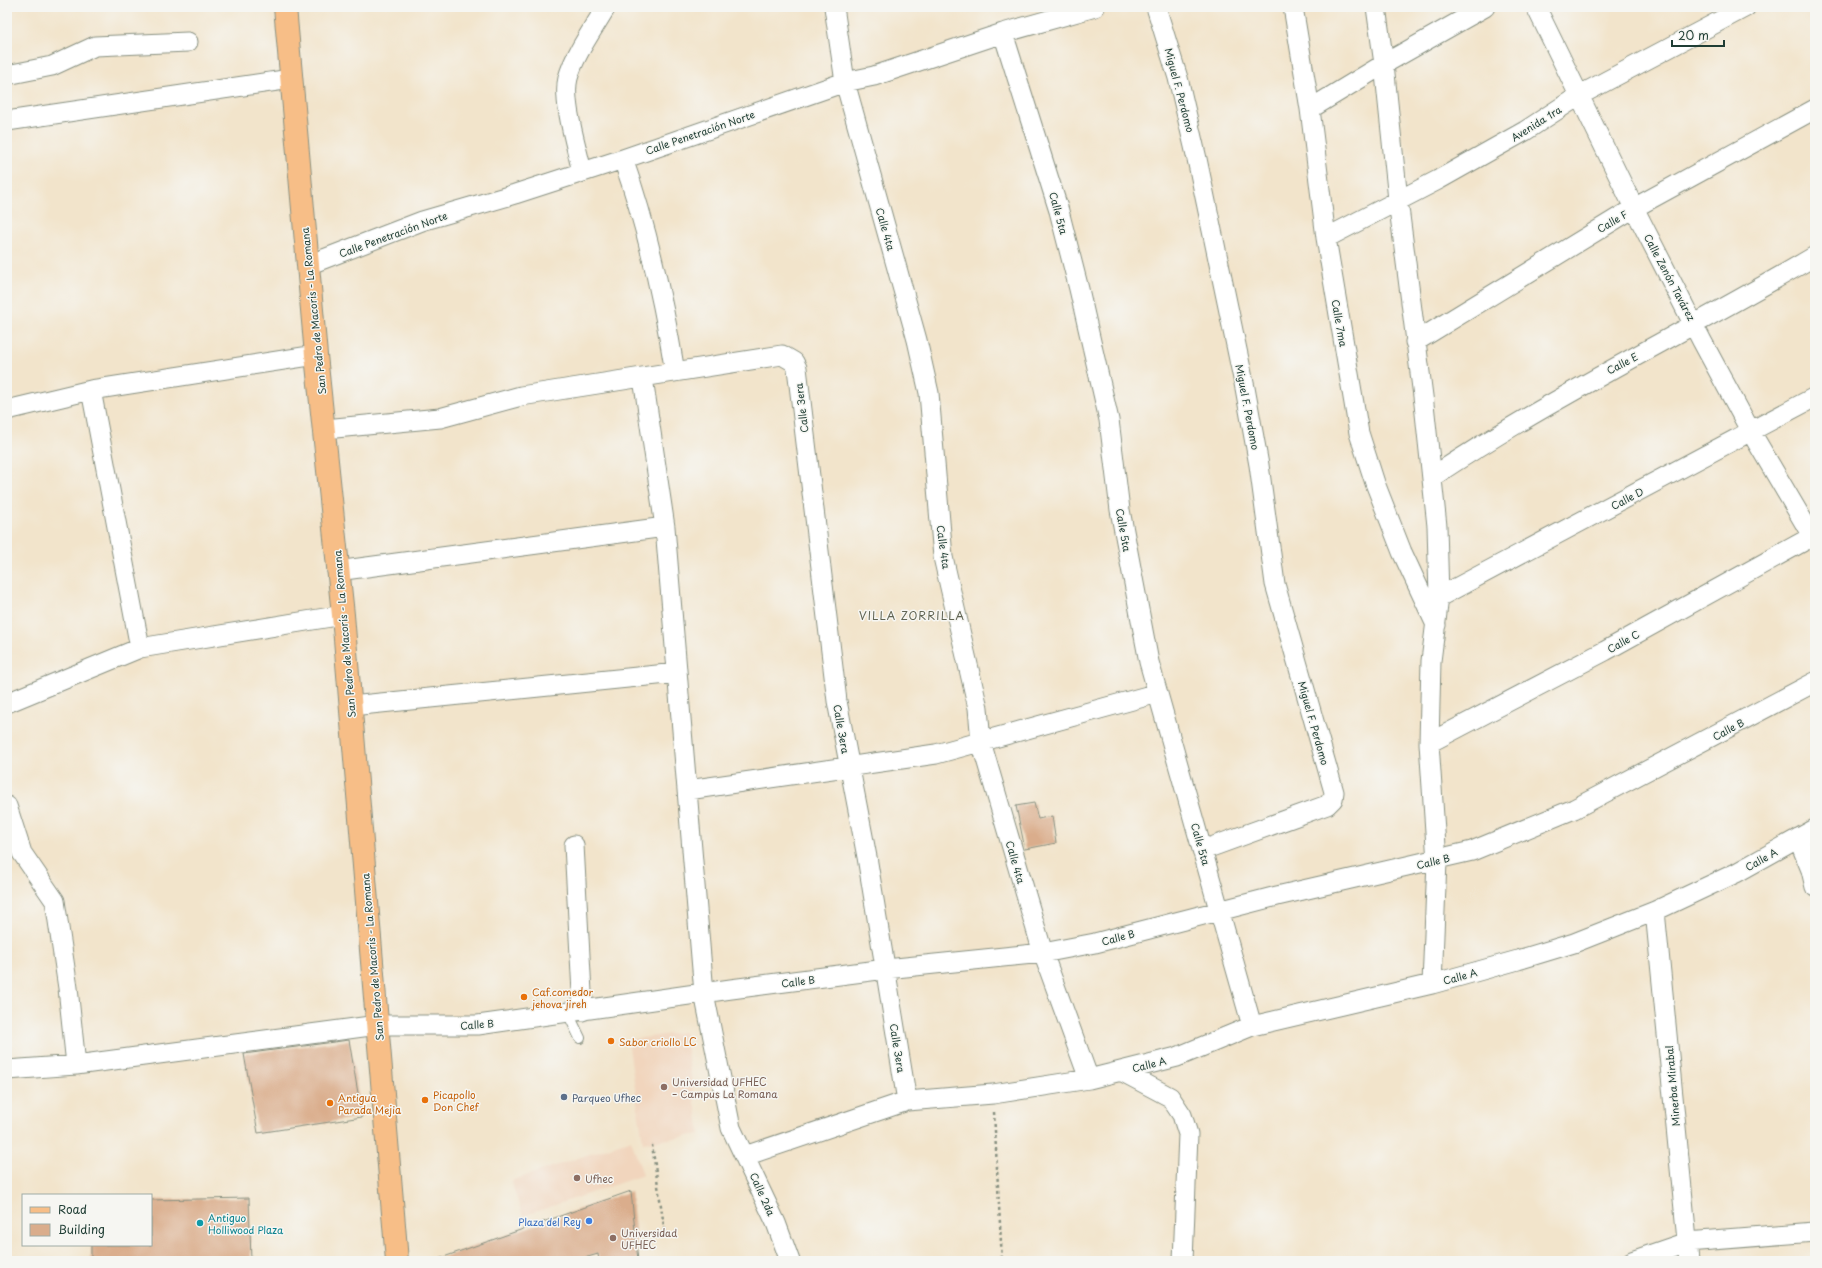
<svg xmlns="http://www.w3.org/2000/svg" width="1822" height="1268" viewBox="0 0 1822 1268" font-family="'Playpen Sans',sans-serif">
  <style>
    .built { fill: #f1d5bd }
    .building { fill: #daad8c }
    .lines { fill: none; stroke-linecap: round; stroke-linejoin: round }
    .service-casing { stroke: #889080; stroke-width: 12 }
    .minor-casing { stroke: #889080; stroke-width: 21 }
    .primary-casing { stroke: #889080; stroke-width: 24 }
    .path { stroke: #889080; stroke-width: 2.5; stroke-dasharray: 3 3; stroke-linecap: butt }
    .service { stroke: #fff; stroke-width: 10 }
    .minor { stroke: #fff; stroke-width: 19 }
    .primary { stroke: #f7be87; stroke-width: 22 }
    .food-dot { fill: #e8710a; stroke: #f6f6f2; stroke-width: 1.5 }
    .education-dot { fill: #8d6e63; stroke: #f6f6f2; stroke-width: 1.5 }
    .service-dot { fill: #5c6f8a; stroke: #f6f6f2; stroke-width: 1.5 }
    .shop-dot { fill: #3f7fe0; stroke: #f6f6f2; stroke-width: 1.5 }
    .culture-dot { fill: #0f9aa8; stroke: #f6f6f2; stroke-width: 1.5 }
    .labels { text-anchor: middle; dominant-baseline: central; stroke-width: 3; stroke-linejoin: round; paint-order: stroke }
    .street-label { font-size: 10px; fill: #1f3d34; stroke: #f6f6f2 }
    .food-label { font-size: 10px; fill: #c56008; stroke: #f6f6f2; text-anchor: start }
    .education-label { font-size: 10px; fill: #785e54; stroke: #f6f6f2; text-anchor: start }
    .service-label { font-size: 10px; fill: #4e5e75; stroke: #f6f6f2; text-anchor: start }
    .culture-label { font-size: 10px; fill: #0d838f; stroke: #f6f6f2; text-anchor: start }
    .shop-label { font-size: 10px; fill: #366cbe; stroke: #f6f6f2; text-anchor: end }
    .neighbourhood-label { font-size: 11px; letter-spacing: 1px; fill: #606453; stroke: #f6f6f2 }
  </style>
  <rect width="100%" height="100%" fill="#f6f6f2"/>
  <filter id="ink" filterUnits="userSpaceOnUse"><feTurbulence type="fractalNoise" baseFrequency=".025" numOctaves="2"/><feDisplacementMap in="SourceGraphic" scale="8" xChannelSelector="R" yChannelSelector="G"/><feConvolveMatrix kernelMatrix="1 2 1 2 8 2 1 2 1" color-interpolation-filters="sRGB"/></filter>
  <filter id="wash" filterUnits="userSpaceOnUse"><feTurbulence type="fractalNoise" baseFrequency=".012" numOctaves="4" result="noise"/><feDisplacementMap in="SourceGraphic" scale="16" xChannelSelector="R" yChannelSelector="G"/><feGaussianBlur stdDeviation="0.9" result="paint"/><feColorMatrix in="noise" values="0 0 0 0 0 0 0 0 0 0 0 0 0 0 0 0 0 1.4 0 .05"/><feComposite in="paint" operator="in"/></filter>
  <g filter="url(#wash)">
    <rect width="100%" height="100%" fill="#f2e4cb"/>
    <path class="built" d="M 684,1032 L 700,1134 L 643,1143 L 628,1040 Z
      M 631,1140 L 643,1175 L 523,1216 L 511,1181 Z"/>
    <g id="blocks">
      <path class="building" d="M 1034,803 L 1038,819 L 1052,816 L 1056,843 L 1025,849 L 1016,806 Z
        M 349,1040 L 362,1117 L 258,1133 L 244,1054 Z
        M 631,1191 L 638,1261 L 599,1261 L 598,1254 L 574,1261 L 438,1261 L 438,1259 Z
        M 249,1198 L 251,1261 L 91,1261 L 91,1245 L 151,1245 L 151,1200 Z"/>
    </g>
  </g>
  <g filter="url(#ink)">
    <use href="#blocks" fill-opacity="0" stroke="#889080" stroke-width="1"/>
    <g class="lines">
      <defs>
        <path id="service" d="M 568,1013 L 580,1038"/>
        <path id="minor" d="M 834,7 L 845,82 L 917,340 L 929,393 L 943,557 L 978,708 L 981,742 L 1043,953 L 1089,1079
          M 1156,7 L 1178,78 L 1197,159 L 1245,388 L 1259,465 L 1275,584 L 1334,792 L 1333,799 L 1327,805 L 1203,850
          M 1293,7 L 1310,109 L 1326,238 L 1359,433 L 1375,483 L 1402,552 L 1436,625
          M 1376,7 L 1384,64 L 1398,200 L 1424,404 L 1437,526 L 1439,597 L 1431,661 L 1429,743 L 1437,861 L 1432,984
          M 1536,7 L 1634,208 L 1702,341 L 1751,432 L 1815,541
          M 1003,33 L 1059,211 L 1079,289 L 1109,420 L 1120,510 L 1149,662 L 1252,1026
          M 7,75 L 52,66 L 95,46 L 188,42
          M 1310,109 L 1384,64 L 1485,7
          M 7,121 L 291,79
          M 623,159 C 648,229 663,299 675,372
          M 582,172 C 577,148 562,101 568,78 C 574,55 594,28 606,7
          M 1326,238 L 1438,180 L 1525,131 L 1580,95 L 1746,7
          M 308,265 L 422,221 L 515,194 L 623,159 L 845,82 L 874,76 L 1003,33 L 1095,7
          M 1415,342 L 1634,208 L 1815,109
          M 643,378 L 665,527 L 704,993 L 731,1128 L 776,1223 L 790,1261
          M 91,390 L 140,648
          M 7,410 L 91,390 L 316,355
          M 325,429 L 440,418 L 521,396 L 782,355 L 794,362 L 797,368 L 837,701 L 867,857 L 907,1101
          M 1432,477 C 1555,395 1688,331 1815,256
          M 337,571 L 665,527
          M 1439,597 L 1815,397
          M 7,703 L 140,648 L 343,615
          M 351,706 L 677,673
          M 1429,743 L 1605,651 L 1815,535
          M 688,790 L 936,754 L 1158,693
          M 7,806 L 22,853 L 55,901 L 68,988 L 76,1065
          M 1798,838 L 1811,870 L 1815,887
          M 574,845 L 583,1011
          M 1655,911 L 1689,1261
          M 7,1070 L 76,1065 L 378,1025 L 478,1025 L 731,989 L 886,969 L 1043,953 L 1095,943 L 1277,896 L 1472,851 L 1574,809 L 1815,682
          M 1121,1071 L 1170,1097 L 1182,1115 L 1188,1134 L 1183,1261
          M 745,1156 L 907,1101 L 993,1094 L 1089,1079 L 1177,1057 L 1252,1026 L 1432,984 L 1518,960 L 1574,943 L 1655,911 L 1736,873 L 1815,829
          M 1632,1261 L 1687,1242 L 1815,1232"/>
        <path id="primary" d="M 285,7 L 316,355 L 343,615 L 397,1261"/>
      </defs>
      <use href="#service" class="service-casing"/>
      <use href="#minor" class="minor-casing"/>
      <use href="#primary" class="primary-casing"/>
      <path class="path" d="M 994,1112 L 1002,1261
        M 644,1237 L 665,1233 L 652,1145"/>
      <use href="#service" class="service"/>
      <use href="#minor" class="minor"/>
      <use href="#primary" class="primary"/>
    </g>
  </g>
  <g class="food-dot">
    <circle cx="524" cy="997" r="4"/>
    <circle cx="611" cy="1041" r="4"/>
    <circle cx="425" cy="1100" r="4"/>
    <circle cx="330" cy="1103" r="4"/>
  </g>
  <g class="education-dot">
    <circle cx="664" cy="1087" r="4"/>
    <circle cx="577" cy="1178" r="4"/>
    <circle cx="613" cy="1238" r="4"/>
  </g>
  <circle class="service-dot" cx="564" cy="1097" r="4"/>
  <circle class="shop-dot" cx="589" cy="1221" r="4"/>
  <circle class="culture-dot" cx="200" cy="1223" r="4"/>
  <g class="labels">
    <g class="street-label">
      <text transform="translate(1180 90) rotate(75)">Miguel F. Perdomo</text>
      <text transform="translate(1536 123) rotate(-32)">Avenida 1ra</text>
      <text transform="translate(700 132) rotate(-19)">Calle Penetración Norte</text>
      <text transform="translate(1059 213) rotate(75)">Calle 5ta</text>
      <text transform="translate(1612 221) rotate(-30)">Calle F</text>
      <text transform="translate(886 229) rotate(74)">Calle 4ta</text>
      <text transform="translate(393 234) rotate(-20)">Calle Penetración Norte</text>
      <text transform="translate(1670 277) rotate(62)">Calle Zenón Tavárez</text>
      <text transform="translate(313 311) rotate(-96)">San Pedro de Macorís - La Romana</text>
      <text transform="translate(1340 323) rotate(80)">Calle 7ma</text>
      <text transform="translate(1622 363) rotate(-28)">Calle E</text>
      <text transform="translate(1248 407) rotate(79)">Miguel F. Perdomo</text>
      <text transform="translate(801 408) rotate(-97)">Calle 3era</text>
      <text transform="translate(1627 498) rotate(-28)">Calle D</text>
      <text transform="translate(1124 530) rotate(80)">Calle 5ta</text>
      <text transform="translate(944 547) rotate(82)">Calle 4ta</text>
      <text transform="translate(344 634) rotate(-95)">San Pedro de Macorís - La Romana</text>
      <text transform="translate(1623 641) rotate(-29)">Calle C</text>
      <text transform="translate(1314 723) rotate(74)">Miguel F. Perdomo</text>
      <text transform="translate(842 729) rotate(80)">Calle 3era</text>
      <text transform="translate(1728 729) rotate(-28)">Calle B</text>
      <text transform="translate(1201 844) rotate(74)">Calle 5ta</text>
      <text transform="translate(1761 859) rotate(-29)">Calle A</text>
      <text transform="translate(1433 861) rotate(-13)">Calle B</text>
      <text transform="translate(1016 862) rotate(74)">Calle 4ta</text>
      <text transform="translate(1118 937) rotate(-15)">Calle B</text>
      <text transform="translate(372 957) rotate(-95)">San Pedro de Macorís - La Romana</text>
      <text transform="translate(1460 976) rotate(-15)">Calle A</text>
      <text transform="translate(798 981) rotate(-7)">Calle B</text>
      <text transform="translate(477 1024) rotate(-4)">Calle B</text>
      <text transform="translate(898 1048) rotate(81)">Calle 3era</text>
      <text transform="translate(1149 1064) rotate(-14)">Calle A</text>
      <text transform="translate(1672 1086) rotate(-95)">Minerba Mirabal</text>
      <text transform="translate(763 1194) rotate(66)">Calle 2da</text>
    </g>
    <g class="food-label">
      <text x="532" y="991">Caf.comedor<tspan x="532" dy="12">jehova jireh</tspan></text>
      <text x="619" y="1041">Sabor criollo LC</text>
      <text x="433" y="1094">Picapollo<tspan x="433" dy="12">Don Chef</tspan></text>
      <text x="338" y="1097">Antigua<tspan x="338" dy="12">Parada Mejia</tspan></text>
    </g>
    <g class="education-label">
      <text x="672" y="1081">Universidad UFHEC<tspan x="672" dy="12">– Campus La Romana</tspan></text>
      <text x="585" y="1178">Ufhec</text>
      <text x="621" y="1232">Universidad<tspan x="621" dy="12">UFHEC</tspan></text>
    </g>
    <g class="service-label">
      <text x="572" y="1097">Parqueo Ufhec</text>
    </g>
    <g class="culture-label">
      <text x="208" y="1217">Antiguo<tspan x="208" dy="12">Holliwood Plaza</tspan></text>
    </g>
    <g class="shop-label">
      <text x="581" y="1221">Plaza del Rey</text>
    </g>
    <g class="neighbourhood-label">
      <text x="912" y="615">VILLA ZORRILLA</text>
    </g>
  </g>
  <rect width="1822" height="1268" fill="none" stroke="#f6f6f2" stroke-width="24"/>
  <rect x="22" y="1194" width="130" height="52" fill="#f6f6f2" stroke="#a0aca6"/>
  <rect x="30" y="1207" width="20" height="6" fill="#f7be87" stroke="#a0aca6"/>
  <text x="58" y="1214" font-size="12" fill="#1f3d34">Road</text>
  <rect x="30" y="1224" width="20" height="12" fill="#daad8c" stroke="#a0aca6"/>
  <text x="58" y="1234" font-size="12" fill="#1f3d34">Building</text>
  <path d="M1672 40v6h52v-6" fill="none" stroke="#1f3d34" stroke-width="2"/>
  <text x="1678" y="40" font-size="12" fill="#1f3d34" stroke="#f6f6f2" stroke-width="3" paint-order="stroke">20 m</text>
</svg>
